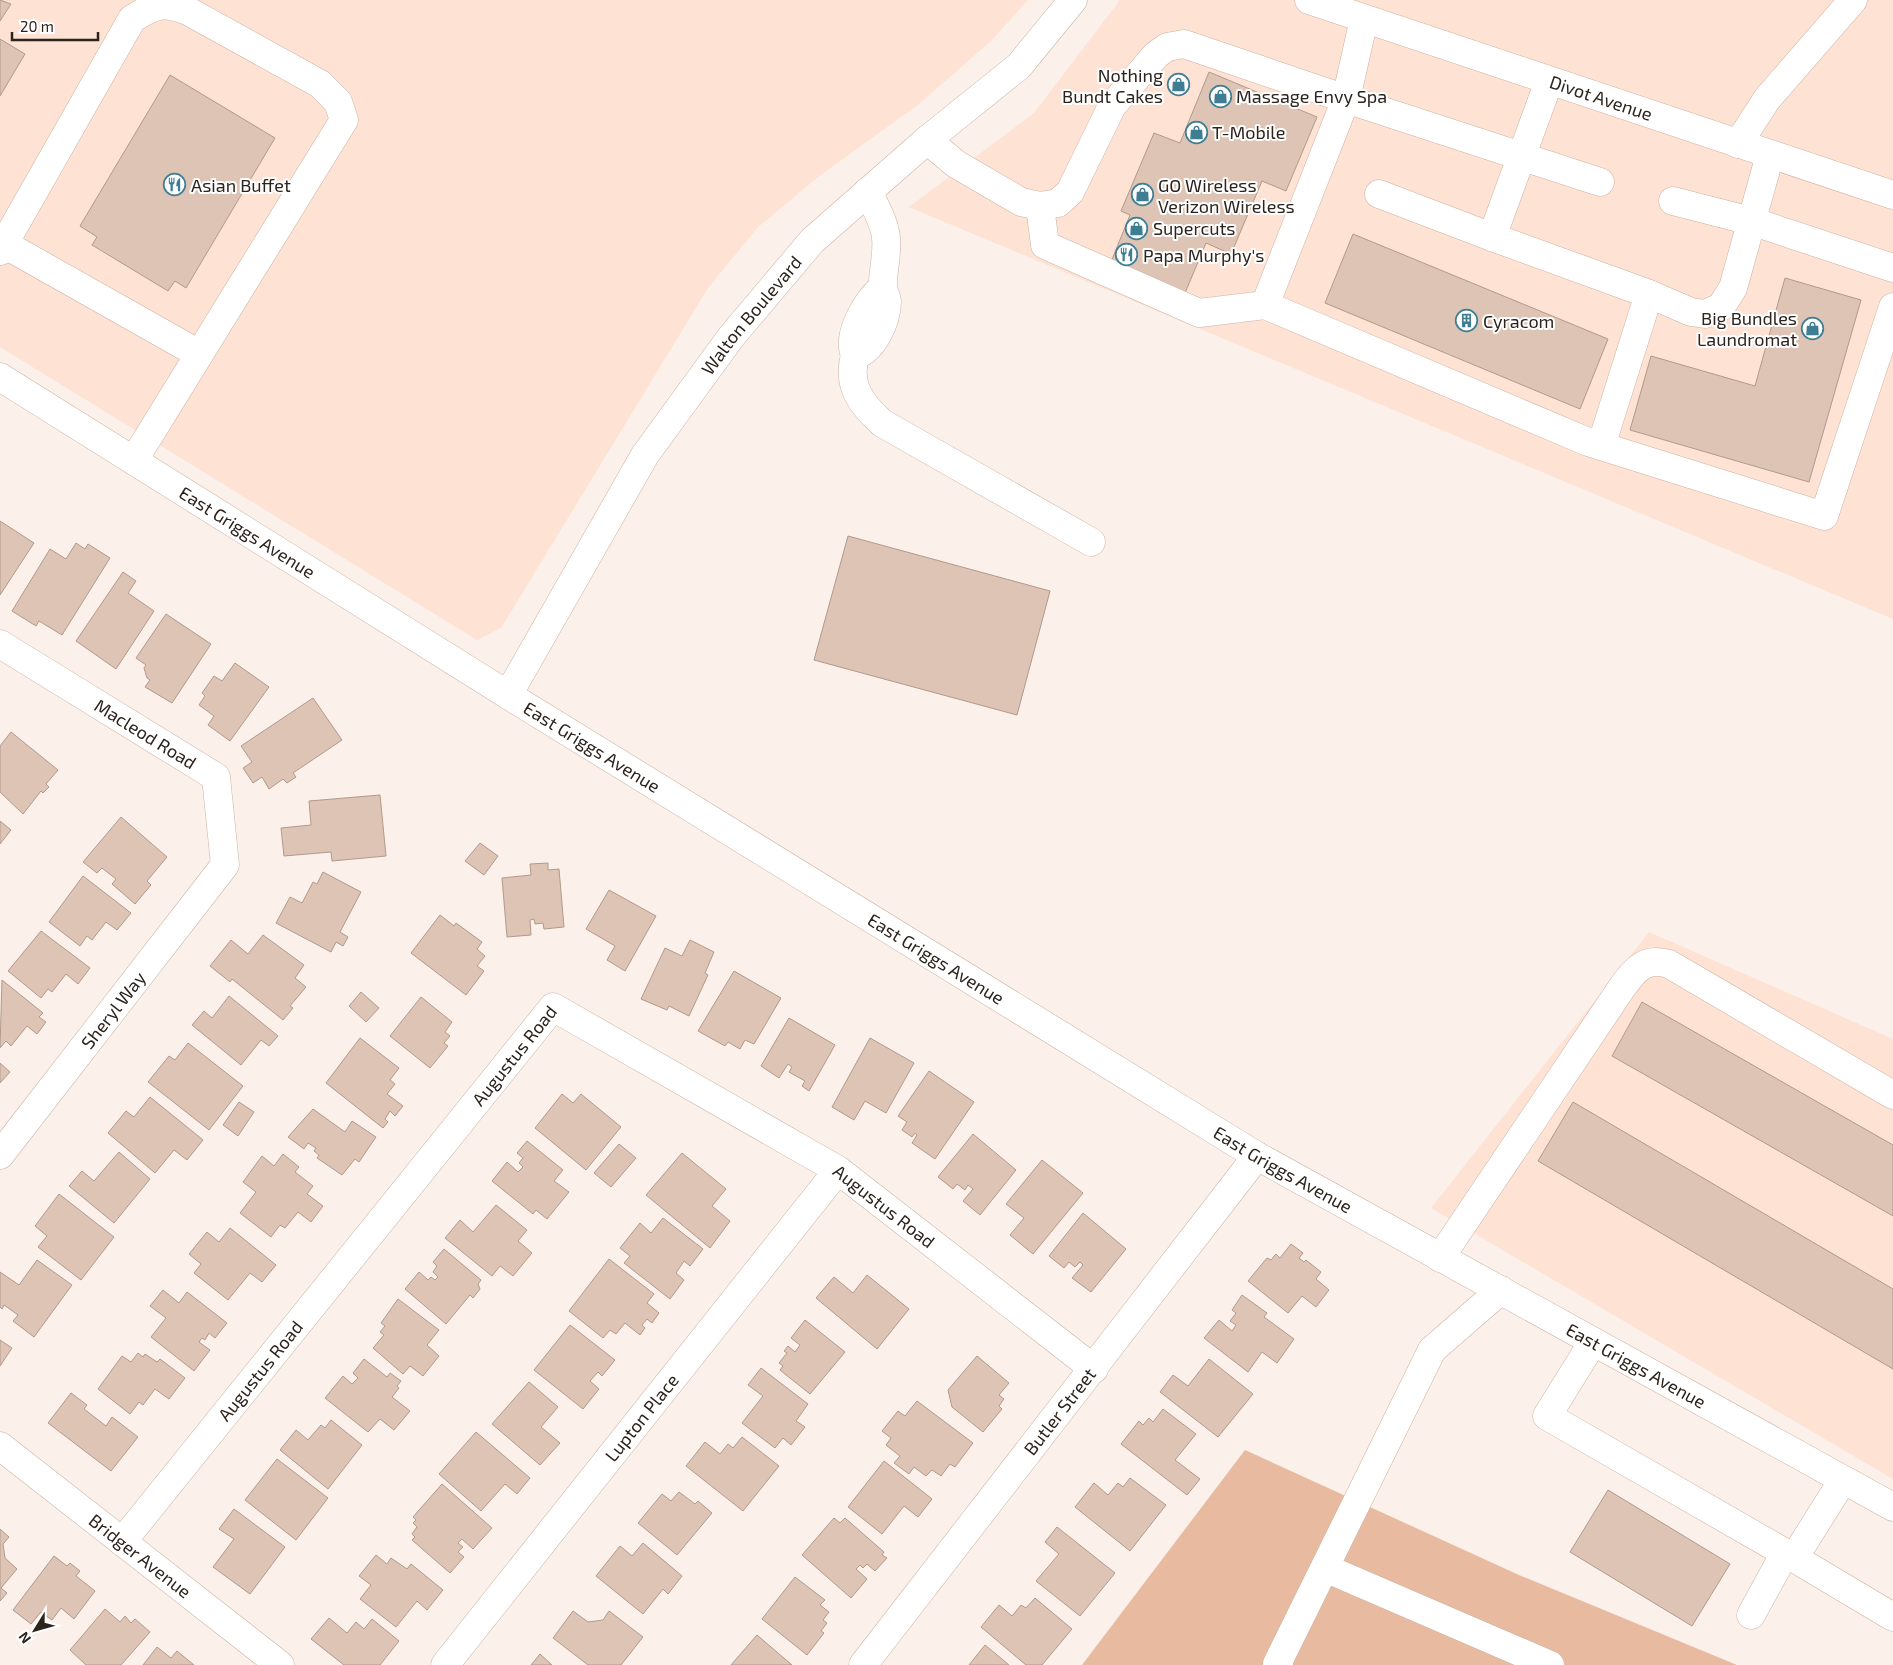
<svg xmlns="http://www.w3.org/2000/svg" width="1893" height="1665" viewBox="0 0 1893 1665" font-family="'Exo 2',sans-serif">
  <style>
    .built { fill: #fee2d3 }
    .green { fill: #e8baa0 }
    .building { fill: #dec4b5; stroke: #b2998b }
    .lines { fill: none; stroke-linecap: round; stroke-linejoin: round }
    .minor-casing { stroke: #ccb2a3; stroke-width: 29 }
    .minor { stroke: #fff; stroke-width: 28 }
    .labels { text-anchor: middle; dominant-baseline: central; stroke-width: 4; stroke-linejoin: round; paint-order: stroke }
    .poi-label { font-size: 18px; fill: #2c231d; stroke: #fff; text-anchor: start }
    .street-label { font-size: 18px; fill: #2c231d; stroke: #fff }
  </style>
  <rect width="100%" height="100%" fill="#fbf0ea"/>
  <path class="built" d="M 0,0 L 1028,0 L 991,41 L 919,104 L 818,177 L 758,227 L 708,288 L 501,628 L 477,640 L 0,347 Z
    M 1120,0 L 1893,0 L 1893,619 L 909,207 L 1034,113 Z
    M 1649,932 L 1893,1039 L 1893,1479 L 1431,1208 Z"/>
  <path class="green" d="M 1245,1450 L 1519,1575 L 1737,1665 L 1082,1665 Z"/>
  <path class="building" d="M 0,0 L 11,4 L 0,21 Z
    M 0,39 L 25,54 L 0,96 Z
    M 1209,72 L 1317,117 L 1286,191 L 1262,181 L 1231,254 L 1206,243 L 1185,293 L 1111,262 L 1130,215 L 1121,211 L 1154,133 L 1180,143 Z
    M 170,75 L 275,138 L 186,288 L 175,281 L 168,291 L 92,245 L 97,237 L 80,226 Z
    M 1353,234 L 1608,339 L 1580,409 L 1325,303 Z
    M 1785,278 L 1861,300 L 1809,482 L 1630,430 L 1651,356 L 1755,386 Z
    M 0,521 L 34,543 L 0,595 Z
    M 848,536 L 1050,591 L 1017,715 L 814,660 Z
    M 76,543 L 85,549 L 88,544 L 110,558 L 62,635 L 39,621 L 36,626 L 12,611 L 50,549 L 66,559 Z
    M 123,572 L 136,581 L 128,593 L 154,611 L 116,669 L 76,641 Z
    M 166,614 L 211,644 L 172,703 L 145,687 L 150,680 L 147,678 L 144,668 L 146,665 L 136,658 Z
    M 235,663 L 269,687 L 230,741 L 208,725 L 214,716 L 199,705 L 205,696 L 202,693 L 214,676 L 222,681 Z
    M 313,698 L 342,740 L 293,773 L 296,777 L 287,783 L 283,779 L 269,789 L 262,777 L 253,783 L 243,768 L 252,762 L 241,746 Z
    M 11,732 L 58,770 L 46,784 L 49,787 L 43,793 L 41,791 L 23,814 L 0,792 L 0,746 Z
    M 380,795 L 386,856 L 332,861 L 331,852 L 284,856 L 281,828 L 311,825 L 309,801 Z
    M 121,817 L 167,857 L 147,881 L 151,885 L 135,904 L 112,884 L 116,879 L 102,868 L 97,873 L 83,862 Z
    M 0,821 L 11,830 L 0,844 Z
    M 480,843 L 498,856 L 484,875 L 465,861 Z
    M 548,863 L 548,870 L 559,869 L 564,927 L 544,929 L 543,923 L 535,924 L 534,919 L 530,920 L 531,935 L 507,937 L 502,878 L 531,875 L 530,864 Z
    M 323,872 L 361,892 L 340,932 L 348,937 L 343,946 L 336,942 L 331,952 L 276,923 L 290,897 L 302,903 L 313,882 L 317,884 Z
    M 83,876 L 131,913 L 117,930 L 106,922 L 92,940 L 87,936 L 80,946 L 49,922 Z
    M 609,890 L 656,916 L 625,971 L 607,960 L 615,946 L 586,929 Z
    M 440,915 L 454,926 L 456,923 L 482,942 L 477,949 L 485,956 L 477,966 L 484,971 L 466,995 L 411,953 Z
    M 41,931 L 90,968 L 78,984 L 66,974 L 52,992 L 48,989 L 41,998 L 8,971 Z
    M 263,935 L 304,965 L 295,978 L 306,987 L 290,1006 L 293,1008 L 283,1020 L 232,979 L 230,982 L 210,966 L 231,940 L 248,954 Z
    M 690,940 L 714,952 L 705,973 L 708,975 L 689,1016 L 669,1006 L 667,1010 L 641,999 L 665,948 L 682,956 Z
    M 734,971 L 781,998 L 754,1044 L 745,1040 L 740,1049 L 728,1042 L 725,1046 L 698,1031 Z
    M 2,980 L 43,1013 L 39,1017 L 46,1022 L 37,1034 L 27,1026 L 11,1046 L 6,1041 L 0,1048 Z
    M 361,992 L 379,1008 L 366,1022 L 349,1006 Z
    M 229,996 L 278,1036 L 269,1046 L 261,1040 L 241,1065 L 192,1025 L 204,1011 L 212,1018 Z
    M 421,997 L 452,1022 L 445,1032 L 450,1036 L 444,1043 L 448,1046 L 430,1068 L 390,1036 Z
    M 1642,1002 L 1893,1145 L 1893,1216 L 1612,1056 Z
    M 789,1018 L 835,1045 L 809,1091 L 802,1086 L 805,1081 L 789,1072 L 792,1067 L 788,1064 L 779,1078 L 761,1066 Z
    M 360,1038 L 399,1068 L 390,1080 L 395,1084 L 387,1094 L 403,1106 L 395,1116 L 390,1111 L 385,1119 L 388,1122 L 383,1128 L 326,1083 Z
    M 870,1038 L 914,1063 L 886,1113 L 865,1101 L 854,1120 L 832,1107 Z
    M 188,1043 L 243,1086 L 209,1130 L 148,1082 L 169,1056 L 175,1060 Z
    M 0,1063 L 10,1072 L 0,1083 Z
    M 929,1071 L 974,1102 L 935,1159 L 912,1143 L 917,1135 L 915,1133 L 912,1137 L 902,1130 L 907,1122 L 898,1116 Z
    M 562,1094 L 573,1103 L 581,1094 L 621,1127 L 586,1170 L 535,1128 Z
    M 150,1097 L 203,1140 L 187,1160 L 174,1150 L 155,1173 L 108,1133 L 126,1111 L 134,1117 Z
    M 239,1102 L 254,1112 L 238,1136 L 223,1125 Z
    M 1573,1102 L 1893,1289 L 1893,1369 L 1538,1161 Z
    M 313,1109 L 345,1132 L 352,1121 L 376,1137 L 359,1162 L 355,1159 L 342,1175 L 317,1158 L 319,1155 L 314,1151 L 316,1148 L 308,1143 L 304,1149 L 288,1137 Z
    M 973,1134 L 1016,1170 L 980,1215 L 963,1201 L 973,1189 L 968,1185 L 965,1190 L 957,1184 L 953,1189 L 938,1177 Z
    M 527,1141 L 563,1170 L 554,1181 L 569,1192 L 547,1219 L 536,1210 L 533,1214 L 492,1181 L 507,1162 L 518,1172 L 523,1167 L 519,1163 L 523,1158 L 517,1153 Z
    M 619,1144 L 636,1158 L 611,1187 L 594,1173 Z
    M 119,1152 L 150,1179 L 114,1223 L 69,1186 L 82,1171 L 94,1181 Z
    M 682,1153 L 726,1189 L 712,1206 L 730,1221 L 710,1248 L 646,1195 Z
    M 283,1154 L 299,1167 L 295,1172 L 313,1186 L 307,1194 L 323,1206 L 311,1222 L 298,1212 L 285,1228 L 280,1225 L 271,1237 L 240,1213 L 256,1192 L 243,1182 L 262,1156 L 274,1166 Z
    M 1042,1160 L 1083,1193 L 1033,1254 L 1010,1235 L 1024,1218 L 1006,1204 Z
    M 59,1194 L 114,1237 L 81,1280 L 38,1247 L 47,1236 L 35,1226 Z
    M 496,1205 L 527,1230 L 518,1241 L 532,1253 L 513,1276 L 500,1266 L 492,1276 L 445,1238 L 460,1220 L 473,1232 Z
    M 1083,1213 L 1126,1249 L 1091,1292 L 1072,1278 L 1083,1265 L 1080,1262 L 1075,1267 L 1069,1262 L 1064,1268 L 1049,1256 Z
    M 663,1218 L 703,1249 L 690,1266 L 684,1261 L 676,1273 L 684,1280 L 670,1299 L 624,1263 L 630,1256 L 620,1248 L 640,1223 L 651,1233 Z
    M 230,1228 L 276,1265 L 262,1282 L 250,1273 L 228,1300 L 194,1273 L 201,1264 L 189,1254 L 207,1232 L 219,1242 Z
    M 1291,1244 L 1303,1253 L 1299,1258 L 1304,1262 L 1306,1260 L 1321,1272 L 1316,1279 L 1329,1290 L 1316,1307 L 1302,1296 L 1288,1313 L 1248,1281 L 1267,1258 L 1271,1260 L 1276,1254 L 1280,1258 Z
    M 444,1249 L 481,1280 L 478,1284 L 480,1289 L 473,1298 L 470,1295 L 446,1324 L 405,1289 L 419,1272 L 428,1280 L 431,1277 L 435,1280 L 438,1277 L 433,1272 L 437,1266 L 433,1262 Z
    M 609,1259 L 654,1294 L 647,1303 L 659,1313 L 652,1323 L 647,1319 L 642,1325 L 645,1328 L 640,1335 L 625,1323 L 616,1334 L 610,1330 L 603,1338 L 569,1311 Z
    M 37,1260 L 72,1285 L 34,1337 L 13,1321 L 18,1315 L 4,1305 L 2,1309 L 0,1307 L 0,1272 L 19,1285 Z
    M 867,1275 L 909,1309 L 877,1349 L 816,1298 L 834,1277 L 853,1293 Z
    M 163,1290 L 179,1303 L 187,1292 L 227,1323 L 215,1338 L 209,1333 L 205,1340 L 202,1338 L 199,1342 L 210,1350 L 194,1371 L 151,1337 L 166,1318 L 150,1306 Z
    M 1242,1295 L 1267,1313 L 1264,1317 L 1294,1339 L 1277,1363 L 1262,1352 L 1248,1372 L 1204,1338 L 1219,1320 L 1232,1331 L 1236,1325 L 1230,1321 L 1236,1313 L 1232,1310 Z
    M 398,1299 L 439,1330 L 427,1345 L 439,1356 L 423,1376 L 410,1366 L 403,1374 L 373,1348 L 384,1335 L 380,1332 L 385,1326 L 381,1323 Z
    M 805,1320 L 845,1352 L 810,1394 L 780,1370 L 783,1366 L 779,1363 L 787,1353 L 784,1351 L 788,1346 L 795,1352 L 800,1345 L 791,1338 Z
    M 570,1325 L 615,1360 L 602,1376 L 598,1372 L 590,1381 L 599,1389 L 583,1409 L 534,1370 Z
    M 0,1340 L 12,1348 L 0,1366 Z
    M 138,1353 L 143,1357 L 145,1354 L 157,1362 L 160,1359 L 185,1378 L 169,1399 L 155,1389 L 143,1405 L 139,1402 L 130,1414 L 98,1389 L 122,1356 L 131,1362 Z
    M 977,1356 L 1009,1383 L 999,1395 L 1004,1399 L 999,1406 L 1002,1409 L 983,1432 L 952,1407 L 948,1390 Z
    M 364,1359 L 387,1377 L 390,1373 L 401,1381 L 397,1386 L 399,1388 L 392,1397 L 410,1411 L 394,1430 L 380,1419 L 368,1432 L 325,1398 L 343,1376 L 352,1384 L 358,1378 L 353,1373 Z
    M 1209,1359 L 1253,1394 L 1218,1437 L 1160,1392 L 1173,1375 L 1188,1386 Z
    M 761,1368 L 808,1404 L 796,1421 L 805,1427 L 791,1445 L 783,1438 L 775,1448 L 742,1423 L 763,1396 L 748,1385 Z
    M 529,1382 L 558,1407 L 541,1427 L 560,1443 L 540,1465 L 492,1424 Z
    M 71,1393 L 87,1405 L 84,1409 L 106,1426 L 112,1417 L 138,1437 L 111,1471 L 48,1423 Z
    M 917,1401 L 973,1443 L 955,1467 L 950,1464 L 941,1476 L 932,1470 L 926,1476 L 914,1467 L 909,1474 L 894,1463 L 900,1456 L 886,1445 L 891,1438 L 882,1431 L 898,1411 L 905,1416 Z
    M 1163,1409 L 1196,1434 L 1175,1460 L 1200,1479 L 1187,1495 L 1121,1444 L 1139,1421 L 1143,1425 L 1149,1418 L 1153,1422 Z
    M 331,1420 L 362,1445 L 328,1489 L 280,1450 L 296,1430 L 308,1440 L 321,1425 L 325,1428 Z
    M 476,1432 L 530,1478 L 517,1494 L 505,1484 L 481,1511 L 439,1474 Z
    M 742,1437 L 779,1466 L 743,1511 L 686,1466 L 705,1442 L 720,1454 L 728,1444 L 733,1448 Z
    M 277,1459 L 328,1498 L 296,1540 L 245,1500 Z
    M 884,1461 L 932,1499 L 918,1517 L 904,1506 L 882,1534 L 848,1507 Z
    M 1130,1478 L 1166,1505 L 1130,1551 L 1075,1507 L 1094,1483 L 1108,1495 L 1118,1483 L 1123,1487 Z
    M 442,1484 L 492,1528 L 473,1549 L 462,1539 L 458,1543 L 463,1547 L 458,1552 L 464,1557 L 450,1573 L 412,1540 L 415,1537 L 412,1534 L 417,1527 L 413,1523 L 416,1520 L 413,1517 Z
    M 1608,1490 L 1730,1564 L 1692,1626 L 1570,1552 Z
    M 679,1492 L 695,1504 L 698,1501 L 712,1513 L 677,1555 L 638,1523 L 662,1494 L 671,1501 Z
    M 234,1509 L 285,1547 L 250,1594 L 213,1567 L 234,1539 L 219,1529 Z
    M 834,1518 L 840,1523 L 845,1518 L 884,1552 L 882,1555 L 887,1558 L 875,1571 L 867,1564 L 863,1568 L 860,1565 L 856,1569 L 867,1579 L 851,1598 L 802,1555 Z
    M 1057,1527 L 1115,1573 L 1080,1616 L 1036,1581 L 1059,1554 L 1045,1542 Z
    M 0,1529 L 9,1537 L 3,1544 L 5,1558 L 17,1569 L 1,1588 L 7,1593 L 0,1601 Z
    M 643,1543 L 682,1576 L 668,1594 L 663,1589 L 643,1614 L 596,1576 L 620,1546 L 632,1556 Z
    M 376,1555 L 387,1564 L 391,1558 L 407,1569 L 411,1564 L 443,1590 L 427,1610 L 417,1601 L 396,1627 L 360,1599 L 371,1585 L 359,1576 Z
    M 54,1556 L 67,1566 L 70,1563 L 80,1571 L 76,1576 L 95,1591 L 74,1619 L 61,1608 L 52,1620 L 41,1612 L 31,1624 L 13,1610 Z
    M 795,1577 L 825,1600 L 820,1605 L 829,1612 L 823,1620 L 827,1623 L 821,1631 L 824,1633 L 807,1655 L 762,1619 Z
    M 1035,1598 L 1072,1629 L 1042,1665 L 1026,1665 L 981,1627 L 999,1605 L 1012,1616 L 1021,1605 L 1026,1608 Z
    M 105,1609 L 120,1622 L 125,1616 L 131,1623 L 135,1619 L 150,1632 L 121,1665 L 86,1665 L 70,1650 Z
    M 573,1611 L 588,1622 L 603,1620 L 609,1611 L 643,1637 L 621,1665 L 588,1665 L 553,1638 Z
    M 329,1618 L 347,1633 L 356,1622 L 364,1629 L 372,1619 L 399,1641 L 380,1665 L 344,1665 L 311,1639 Z
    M 757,1635 L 792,1665 L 731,1665 Z
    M 985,1645 L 1009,1665 L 969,1665 Z
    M 157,1647 L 171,1658 L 177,1651 L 194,1665 L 143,1665 Z
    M 540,1654 L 552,1665 L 531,1665 Z"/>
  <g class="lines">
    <defs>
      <g id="minor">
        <path id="s1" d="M 1309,0 L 1893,195"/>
        <path d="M 1549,81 L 1492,237 L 1649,294 L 1691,312 L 1705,314 L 1721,307 L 1733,288 L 1770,155"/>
        <path d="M 927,140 L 956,164 L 1021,202 L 1040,206 L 1058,203 L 1070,192 L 1112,106 L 1156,55 L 1167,47 L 1184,44 L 1346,99 L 1364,19"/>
        <path d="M 1738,144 L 1767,99 L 1853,0"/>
        <path d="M 868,191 C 874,205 885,223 886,238 C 888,254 882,274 883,287 C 883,292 887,297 887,302 C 887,320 873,351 855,355 C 846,335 867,300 883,287"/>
        <path d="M 1379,194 L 1492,237"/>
        <path d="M 1673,201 L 1751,221 L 1893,268"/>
        <path d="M 1040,206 L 1045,245 L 1199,313 L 1265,305 L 1588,442 L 1824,516 L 1893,307"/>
        <path d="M 4,244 L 199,354"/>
        <path d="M 0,251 L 132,19 C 154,5 163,1 188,11 L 320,84 L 338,102 L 344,120 L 134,460"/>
        <path d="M 1265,305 L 1346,99 L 1600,182"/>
        <path d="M 855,355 C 847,385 860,403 882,423 L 1091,542"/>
        <path id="s2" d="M 0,377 L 508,695 L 1257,1156 L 1893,1507"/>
        <path d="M 1601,446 L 1649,294"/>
        <path id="s3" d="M 0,644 L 216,777 L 225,865 L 0,1155"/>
        <path id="s4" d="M 508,695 L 645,455 L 731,337 L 812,241 L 927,140 L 1019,66 L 1073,0"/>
        <path d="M 1440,1258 L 1623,986 C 1636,969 1645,957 1669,964 L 1893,1095"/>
        <path d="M 1593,1342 L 1547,1416 L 1794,1558"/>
        <path id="s5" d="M 0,1446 L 280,1665"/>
        <path d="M 1843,1480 L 1794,1558 L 1893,1617"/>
        <path id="s6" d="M 122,1542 L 553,1007 L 838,1170 L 1094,1369"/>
        <path d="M 1325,1568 L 1550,1665"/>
        <path d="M 1751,1615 L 1785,1553"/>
        <path id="s7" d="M 445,1665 L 838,1170"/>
        <path id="s8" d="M 863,1665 L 1257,1156"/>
        <path d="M 1279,1665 L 1277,1664 L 1432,1350 L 1501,1290"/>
      </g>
    </defs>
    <use href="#minor" class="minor-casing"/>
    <use href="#minor" class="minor"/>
  </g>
  <defs>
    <symbol id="shop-ring" viewBox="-11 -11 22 22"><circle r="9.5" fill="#fff" stroke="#3f7d93" stroke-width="1.5"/><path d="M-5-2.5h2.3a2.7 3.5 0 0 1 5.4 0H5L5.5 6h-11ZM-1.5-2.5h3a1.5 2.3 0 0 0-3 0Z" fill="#3f7d93"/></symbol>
    <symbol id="restaurant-ring" viewBox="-11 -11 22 22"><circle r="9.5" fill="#fff" stroke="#3f7d93" stroke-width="1.5"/><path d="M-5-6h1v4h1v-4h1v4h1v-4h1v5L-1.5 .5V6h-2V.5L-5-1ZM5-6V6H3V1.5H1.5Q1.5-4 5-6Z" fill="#3f7d93"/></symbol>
    <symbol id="building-ring" viewBox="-11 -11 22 22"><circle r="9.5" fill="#fff" stroke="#3f7d93" stroke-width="1.5"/><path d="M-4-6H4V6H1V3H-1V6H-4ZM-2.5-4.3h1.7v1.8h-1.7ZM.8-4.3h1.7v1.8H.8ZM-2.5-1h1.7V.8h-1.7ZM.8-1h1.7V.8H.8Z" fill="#3f7d93"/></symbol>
  </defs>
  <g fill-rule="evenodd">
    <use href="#shop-ring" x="1166" y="72" width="25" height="25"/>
    <use href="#shop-ring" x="1208" y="84" width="25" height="25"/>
    <use href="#shop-ring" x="1184" y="120" width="25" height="25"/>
    <use href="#restaurant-ring" x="162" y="172" width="25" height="25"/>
    <use href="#shop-ring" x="1130" y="182" width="25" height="25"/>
    <use href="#shop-ring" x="1124" y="216" width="25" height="25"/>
    <use href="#restaurant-ring" x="1114" y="242" width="25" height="25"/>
    <use href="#building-ring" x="1454" y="308" width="25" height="25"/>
    <use href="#shop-ring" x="1800" y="316" width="25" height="25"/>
  </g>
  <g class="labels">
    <g class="poi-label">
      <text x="1163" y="75" text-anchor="end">Nothing<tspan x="1163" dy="21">Bundt Cakes</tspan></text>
      <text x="1236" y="96">Massage Envy Spa</text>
      <text x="1212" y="132">T-Mobile</text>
      <text x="191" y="185">Asian Buffet</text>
      <text x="1158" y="185">GO Wireless<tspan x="1158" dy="21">Verizon Wireless</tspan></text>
      <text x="1153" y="228">Supercuts</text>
      <text x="1143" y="255">Papa Murphy's</text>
      <text x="1797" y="318" text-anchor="end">Big Bundles<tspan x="1797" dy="21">Laundromat</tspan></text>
      <text x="1483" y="321">Cyracom</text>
    </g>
    <g class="street-label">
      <text stroke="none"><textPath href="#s1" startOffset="308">Divot Avenue</textPath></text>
      <text stroke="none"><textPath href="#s4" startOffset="452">Walton Boulevard</textPath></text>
      <text stroke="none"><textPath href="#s2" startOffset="292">East Griggs Avenue</textPath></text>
      <text stroke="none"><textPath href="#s3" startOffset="171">Macleod Road</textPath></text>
      <text stroke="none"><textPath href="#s2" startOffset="698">East Griggs Avenue</textPath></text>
      <text stroke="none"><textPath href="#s2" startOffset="1102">East Griggs Avenue</textPath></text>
      <text transform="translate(113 1010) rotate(-52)">Sheryl Way</text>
      <text stroke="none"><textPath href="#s6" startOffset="625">Augustus Road</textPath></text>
      <text stroke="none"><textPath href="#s2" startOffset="1508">East Griggs Avenue</textPath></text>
      <text stroke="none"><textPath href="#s6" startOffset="1074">Augustus Road</textPath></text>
      <text stroke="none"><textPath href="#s2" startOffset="1912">East Griggs Avenue</textPath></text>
      <text stroke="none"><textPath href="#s6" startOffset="220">Augustus Road</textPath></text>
      <text stroke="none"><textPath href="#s8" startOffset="321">Butler Street</textPath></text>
      <text stroke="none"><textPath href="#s7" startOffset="316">Lupton Place</textPath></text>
      <text stroke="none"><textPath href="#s5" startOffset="178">Bridger Avenue</textPath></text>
    </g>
  </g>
  <g transform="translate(35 1630) rotate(233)" stroke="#ffffff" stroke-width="4" paint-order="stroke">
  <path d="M0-4L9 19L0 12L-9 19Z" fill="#2c231d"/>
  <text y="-8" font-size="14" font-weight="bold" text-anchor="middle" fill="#2c231d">N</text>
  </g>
  <path d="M12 32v8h86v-8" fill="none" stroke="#2c231d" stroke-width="2.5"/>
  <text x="20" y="32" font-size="15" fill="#2c231d" stroke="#ffffff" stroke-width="4" paint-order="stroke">20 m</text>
</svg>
